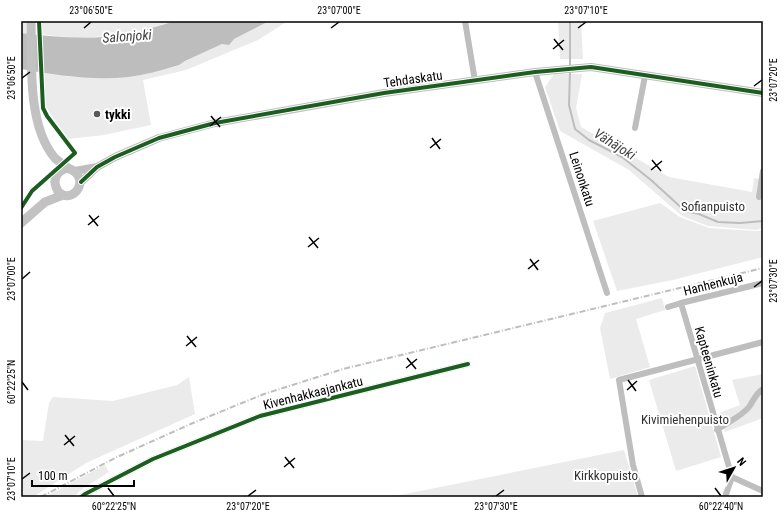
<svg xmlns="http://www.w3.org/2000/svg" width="784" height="518" viewBox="0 0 784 518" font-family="'Roboto Condensed',sans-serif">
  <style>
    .green { fill: #ebebeb }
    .water { fill: #bdbdbd }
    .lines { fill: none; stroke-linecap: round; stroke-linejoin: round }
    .stream { stroke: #bdbdbd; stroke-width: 2 }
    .minor { stroke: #bebebe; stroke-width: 6 }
    .tertiary { stroke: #bebebe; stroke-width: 8 }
    .secondary { stroke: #c2c2c2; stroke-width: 9 }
    .rail { stroke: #bebebe; stroke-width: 2; stroke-dasharray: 6 2 1 2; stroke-linecap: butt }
    .cycleway-casing { stroke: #fff; stroke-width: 6 }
    .cycleway { stroke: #1b5e20; stroke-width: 4 }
    .ticks { fill: none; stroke: #000; stroke-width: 1.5 }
    .poi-dot { fill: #595959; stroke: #fff; stroke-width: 1.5 }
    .labels { text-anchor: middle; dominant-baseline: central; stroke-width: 4; stroke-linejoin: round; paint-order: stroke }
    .street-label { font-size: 13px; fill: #000; stroke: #fff }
    .poi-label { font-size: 13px; font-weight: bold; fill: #000; stroke: #fff; text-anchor: start }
    .park-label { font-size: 13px; fill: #313131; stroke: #fff }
    .water-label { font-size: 14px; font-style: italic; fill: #424242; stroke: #fff }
    .neatline { fill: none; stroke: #000; stroke-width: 1.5 }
    .ticks-label { font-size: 10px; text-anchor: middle; fill: #000 }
  </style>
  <rect width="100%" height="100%" fill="#fff"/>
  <path class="green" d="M 21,21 L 26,21 L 27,33 L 21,33 Z
    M 38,21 L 175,21 C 130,35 89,42 41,34 Z
    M 269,21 L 288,21 L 258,40 L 186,70 L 143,80 L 151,125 L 104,135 L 68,139 L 46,107 L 44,73 C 82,80 121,80 159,70 C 168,68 177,67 185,61 L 246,33 Z
    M 558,21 L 581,21 L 583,59 L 560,59 Z
    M 554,74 L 582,74 L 576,108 L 581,127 L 669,177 L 752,192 L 754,178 L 763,180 L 763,228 L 756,230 L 708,226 L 682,216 L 629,170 L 560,131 L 545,87 Z
    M 660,203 L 680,217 L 709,228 L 756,231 L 763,230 L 763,257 L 673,280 L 617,291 L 593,221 Z
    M 662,298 L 665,310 L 636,319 L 650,367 L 610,379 L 600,328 L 605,313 Z
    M 695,366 L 721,457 L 676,471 L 649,380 Z
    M 763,374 L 763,418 L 725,432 L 719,413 L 740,405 L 732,380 Z
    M 189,377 L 195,414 L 86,463 L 33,497 L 21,497 L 21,440 L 43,441 L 49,403 L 53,397 L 113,401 L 177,385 Z
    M 624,450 L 638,497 L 390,497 Z
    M 105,465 L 109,472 L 81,490 L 74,497 L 45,497 Z"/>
  <path class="water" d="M 175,21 L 269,21 L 234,39 L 229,45 L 222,44 L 185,61 L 179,65 C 162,70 145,75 128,77 C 92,81 56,75 21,69 L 21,33 C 54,37 89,40 122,35 C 140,32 158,26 175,21 Z"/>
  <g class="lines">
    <path class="stream" d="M 570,21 L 570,67
      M 570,71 L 569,105 L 575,129 L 589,140 L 622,157 L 651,180 L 685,211 L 699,214 L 718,222 L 740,223 L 763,221"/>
    <path class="minor" d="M 465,21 L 475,81
      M 535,72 L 607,293
      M 635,128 L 645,76
      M 759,197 L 763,171
      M 681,303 L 732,477 L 725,497
      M 668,307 L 681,303 L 763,283
      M 717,430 C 727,422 741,417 749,407 C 754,400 755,394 763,389
      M 732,477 L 763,491
      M 81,497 L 85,494 L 153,459 L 260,416 L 468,364
      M 642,497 L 633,465 L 619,380 L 763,342"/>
    <path class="tertiary" d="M 75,171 L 97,167
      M 81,182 L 97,167 L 115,157 L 159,138 L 215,123 L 384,93 L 535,72 L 591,67 L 763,93"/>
    <path class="secondary" d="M 31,21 C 32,62 27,124 54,157 C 57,161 64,164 68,168
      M 68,168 C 90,177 77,200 63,195 C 57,193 53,183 56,177 C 58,171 63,169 68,168 Z
      M 21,223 L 45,202 L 63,195"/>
    <path class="rail" d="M 41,497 L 115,458 L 193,423 L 264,394 L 343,369 L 763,268"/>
    <defs>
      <path id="cycleway" d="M 81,182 L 97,167 L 115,157 L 159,138 L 215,123 L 384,93 L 535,72 L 591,67 L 763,93
        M 21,208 L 32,191 L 75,153 L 47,116 L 43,108 L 39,21
        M 81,497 L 85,494 L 153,459 L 260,416 L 468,364"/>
    </defs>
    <use href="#cycleway" class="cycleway-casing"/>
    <use href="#cycleway" class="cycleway"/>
  </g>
  <path class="ticks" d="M 84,28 L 91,22M 331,28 L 339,22M 578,28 L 586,22M 554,39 L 563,50M 553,49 L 564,40M 22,78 L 30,72M 754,86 L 762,80M 211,116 L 220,127M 210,126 L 221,117M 432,138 L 440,149M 430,148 L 441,139M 652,160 L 661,171M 651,170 L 662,161M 89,215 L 98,226M 88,225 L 99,216M 309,237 L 318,248M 308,247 L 319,238M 530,259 L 538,270M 528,269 L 539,260M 22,279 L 30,272M 754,287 L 762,281M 187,336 L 196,347M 186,346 L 197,337M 407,358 L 416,369M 406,368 L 417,359M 628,380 L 636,391M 22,382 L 28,390M 627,390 L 637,381M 65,435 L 74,446M 64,445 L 75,436M 285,457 L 294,468M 284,467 L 295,458M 22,479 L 30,473M 108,488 L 114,496M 715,488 L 721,496M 248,496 L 256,490M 496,496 L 504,490"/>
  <circle class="poi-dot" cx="97" cy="114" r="4"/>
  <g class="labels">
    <g class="street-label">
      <text transform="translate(413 79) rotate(-8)">Tehdaskatu</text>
      <text transform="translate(582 179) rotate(72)">Leinonkatu</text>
      <text transform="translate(713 284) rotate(-14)">Hanhenkuja</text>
      <text transform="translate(709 362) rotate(74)">Kapteeninkatu</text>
      <text transform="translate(313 393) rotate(-14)">Kivenhakkaajankatu</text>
    </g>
    <g class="poi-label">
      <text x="105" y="114">tykki</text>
    </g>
    <g class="park-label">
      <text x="713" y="206">Sofianpuisto</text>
      <text x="685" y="419">Kivimiehenpuisto</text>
      <text x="606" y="475">Kirkkopuisto</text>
    </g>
    <g class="water-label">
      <text transform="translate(127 36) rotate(-4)">Salonjoki</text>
      <text transform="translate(615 144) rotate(32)">Vähäjoki</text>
    </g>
  </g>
  <rect width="784" height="518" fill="none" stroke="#ffffff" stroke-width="44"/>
  <g transform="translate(734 468) rotate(51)" stroke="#ffffff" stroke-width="3" paint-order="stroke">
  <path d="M0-3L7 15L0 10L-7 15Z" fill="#000000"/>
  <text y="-6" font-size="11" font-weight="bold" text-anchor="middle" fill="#000000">N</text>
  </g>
  <path d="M32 480v6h102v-6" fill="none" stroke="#000000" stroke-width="2"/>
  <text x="38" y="480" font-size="12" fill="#000000" stroke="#ffffff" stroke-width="3" paint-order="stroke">100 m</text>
  <rect x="22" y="22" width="740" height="474" class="neatline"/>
  <g class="ticks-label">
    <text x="91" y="14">23°06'50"E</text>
    <text x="339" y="14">23°07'00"E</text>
    <text x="586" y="14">23°07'10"E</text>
    <text transform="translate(11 78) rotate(-90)" y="4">23°06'50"E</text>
    <text transform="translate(773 80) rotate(-90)" y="4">23°07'20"E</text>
    <text transform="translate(11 279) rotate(-90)" y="4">23°07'00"E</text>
    <text transform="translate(773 281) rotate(-90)" y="4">23°07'30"E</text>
    <text transform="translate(11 382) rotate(-90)" y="4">60°22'25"N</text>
    <text transform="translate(11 479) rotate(-90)" y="4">23°07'10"E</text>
    <text x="114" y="510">60°22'25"N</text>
    <text x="248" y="510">23°07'20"E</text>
    <text x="496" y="510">23°07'30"E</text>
    <text x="721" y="510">60°22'40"N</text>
  </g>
</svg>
